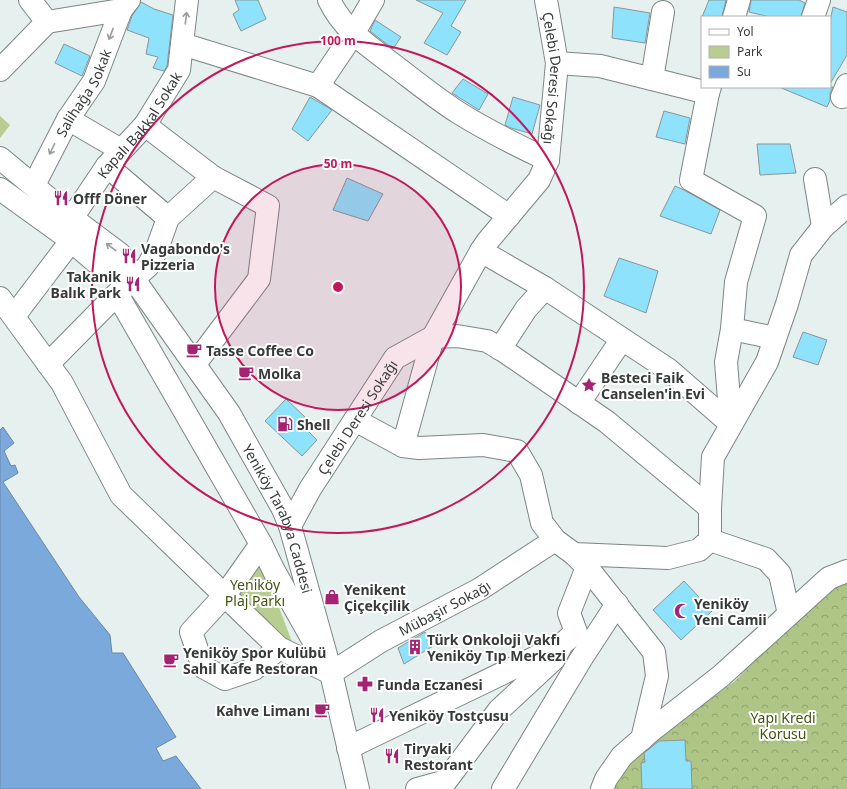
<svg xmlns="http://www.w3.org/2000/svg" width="847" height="789" viewBox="0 0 847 789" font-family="'Noto Sans',sans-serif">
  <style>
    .forest { fill: url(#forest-crowns) }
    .park { fill: #b7ce90 }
    .water { fill: #7ca9db; stroke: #6788aa }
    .building { fill: #8fe2fc; stroke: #8c9598 }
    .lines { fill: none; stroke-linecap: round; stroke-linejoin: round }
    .minor-casing { stroke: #7d8685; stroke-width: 24 }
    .major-casing { stroke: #7d8685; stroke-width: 24 }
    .minor { stroke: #fff; stroke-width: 22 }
    .major { stroke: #fff; stroke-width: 22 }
    .oneway { stroke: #9a9c9c }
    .ring { fill: none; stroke: #c2185b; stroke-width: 2 }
    .labels { text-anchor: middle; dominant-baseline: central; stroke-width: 4; stroke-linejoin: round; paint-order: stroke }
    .street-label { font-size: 14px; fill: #363a39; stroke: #fff }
    .poi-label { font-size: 14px; font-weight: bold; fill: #363a39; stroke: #fff; text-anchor: start }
    .park-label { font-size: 14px; fill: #415510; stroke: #fff }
    .centre { fill: #c2185b; stroke: #fff; stroke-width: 2 }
    .ring-label { font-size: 12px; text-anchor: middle; font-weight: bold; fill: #c2185b; stroke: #fff; stroke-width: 4; stroke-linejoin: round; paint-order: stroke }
  </style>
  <defs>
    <pattern id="forest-crowns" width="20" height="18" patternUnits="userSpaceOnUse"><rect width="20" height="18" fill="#aec586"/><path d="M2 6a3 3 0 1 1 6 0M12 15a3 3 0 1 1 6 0" fill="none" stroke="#8ea16f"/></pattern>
  </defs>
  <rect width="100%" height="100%" fill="#e6f0ee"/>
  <path class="forest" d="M 847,574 L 847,789 L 613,789 L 614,782 L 652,741 L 735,681 L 826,588 Z"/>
  <path class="park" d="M 0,116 L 10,125 L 0,138 Z
    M 260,557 L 300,663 L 233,594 Z"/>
  <path class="water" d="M 3,427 L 14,443 L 4,451 L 11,466 L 15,465 L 18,473 L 3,482 L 79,597 L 110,635 L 112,653 L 123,653 L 176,737 L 156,748 L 163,761 L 176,756 L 201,789 L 0,789 L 0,430 Z"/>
  <path class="building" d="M 235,0 L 258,0 L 266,19 L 241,31 L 233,14 L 239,10 Z
    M 416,0 L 466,0 L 451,26 L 461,32 L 447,55 L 424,43 L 443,13 Z
    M 709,0 L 726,0 L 722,17 L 702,17 Z
    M 751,0 L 799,0 L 805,3 L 801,17 L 770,17 L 749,12 Z
    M 141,2 L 154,9 L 173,15 L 167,66 L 164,71 L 153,68 L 158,57 L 146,54 L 149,38 L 127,30 L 132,16 Z
    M 614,7 L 650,13 L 645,43 L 612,38 Z
    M 833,7 L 847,12 L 847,55 L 830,84 L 830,21 Z
    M 375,20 L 401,37 L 393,49 L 370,31 Z
    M 64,44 L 90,56 L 82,76 L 55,63 Z
    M 463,79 L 488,94 L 479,110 L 452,93 Z
    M 779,87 L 833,87 L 830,93 L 830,100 L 827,107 Z
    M 310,97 L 332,110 L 308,141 L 292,129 Z
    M 513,97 L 540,105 L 532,134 L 511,128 L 505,125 Z
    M 664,111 L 690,118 L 685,144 L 656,137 Z
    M 757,144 L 790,144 L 796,173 L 760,175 Z
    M 347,178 L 383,194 L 368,221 L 333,210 Z
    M 675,186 L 684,190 L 720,210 L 711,234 L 660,216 Z
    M 619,258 L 658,271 L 646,313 L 604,296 Z
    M 803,332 L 827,340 L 818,365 L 793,357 Z
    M 286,399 L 305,417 L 300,423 L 317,440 L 302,456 L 265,421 Z
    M 684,581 L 712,611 L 681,640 L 653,610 Z
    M 425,632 L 433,646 L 404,664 L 398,648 Z
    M 685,740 L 686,761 L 691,761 L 692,789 L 642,789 L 641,763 L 645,762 L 644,753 L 659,741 Z"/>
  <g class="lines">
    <defs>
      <g id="minor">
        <path d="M 329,0 C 344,31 369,46 395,66 C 416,82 437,99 459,113 C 488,131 518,146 548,160"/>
        <path id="s1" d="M 546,0 L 557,63 L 548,160 L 539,180 L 487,242 L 481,251 L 433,337 L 403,446 L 419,448 L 483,445 L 517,451 L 531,475 L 542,523 L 555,540 L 574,554 L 668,558 L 699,550 L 710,540 L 710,508 L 713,457 L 767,362 L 787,304 L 801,255 L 823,227 L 847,206"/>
        <path d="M 734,17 L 739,0"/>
        <path d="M 813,17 L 819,0"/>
        <path d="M 47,22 L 121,10"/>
        <path d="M 182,44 L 318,86 L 353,34 L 373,0"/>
        <path d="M 557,63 L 600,66 L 708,93 L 710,87"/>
        <path d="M 0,70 L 47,22 L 30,0"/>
        <path d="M 652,79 L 663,12"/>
        <path d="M 318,86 L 509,216"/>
        <path d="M 708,93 L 691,180 L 755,216 L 736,282 L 732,329 L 775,338"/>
        <path d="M 842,97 L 847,85"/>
        <path d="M 68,119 L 121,150"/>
        <path d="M 145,125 L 213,177"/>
        <path d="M 107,166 L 168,218"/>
        <path d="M 815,179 L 823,227"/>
        <path id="s2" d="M 34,185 L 68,119 L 94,81 L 121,10 L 129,0"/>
        <path id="s3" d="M 72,218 L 107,166 L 145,125 L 179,70 L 187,0"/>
        <path d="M 481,251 L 545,288"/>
        <path d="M 120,291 L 148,266 L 157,249 L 168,218 L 213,177 L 268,206 L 259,279 L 195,364"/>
        <path d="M 0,298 L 62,383 L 121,495 L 279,648 L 331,673"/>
        <path d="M 14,316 L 71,241"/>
        <path d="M 500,349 L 526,309 L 545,288 L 669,370 L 731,424"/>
        <path d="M 48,364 L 117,294 L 261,544 L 274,571 L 322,656"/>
        <path d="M 579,403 L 622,339"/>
        <path d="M 355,420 L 403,446"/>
        <path d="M 731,424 L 726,362 L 732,329"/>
        <path id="s4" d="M 290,526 L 310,489 L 395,358 L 433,337 L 457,336 L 487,341 L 504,351 L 607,422 L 710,508"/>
        <path d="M 710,540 L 766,559 L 780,574 L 789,614"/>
        <path d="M 261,544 L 225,595 L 191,632 L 203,667 L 225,679 L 254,669 L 279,648"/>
        <path d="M 587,567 L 654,652 L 657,676 L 642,739"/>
        <path id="s5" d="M 331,673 L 381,641 L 480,589 L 555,540"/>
        <path d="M 348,748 L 559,646"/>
        <path d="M 417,789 L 446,781 L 499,710 L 554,659 L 562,644 L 576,632 L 569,613 L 587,567 L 574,554"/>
        <path d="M 503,789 L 581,659 L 617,604"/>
        <path d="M 602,789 L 606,779 L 622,756 L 652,730 L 721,676 L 829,578 L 847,571"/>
      </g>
      <g id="major">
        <path id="s6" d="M 0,158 L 72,218 L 120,254 L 133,278 L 229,413 L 283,509 L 290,526 L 331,673 L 358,789"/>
        <path d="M 0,189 L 64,235 L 102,267 L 133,278"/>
      </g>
    </defs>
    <use href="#minor" class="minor-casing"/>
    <use href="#major" class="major-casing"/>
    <use href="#minor" class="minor"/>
    <use href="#major" class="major"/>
  </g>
  <defs><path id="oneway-shaft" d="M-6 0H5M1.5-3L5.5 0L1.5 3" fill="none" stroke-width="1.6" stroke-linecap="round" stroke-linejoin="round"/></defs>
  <g class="oneway">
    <use href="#oneway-shaft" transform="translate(186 18) rotate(-83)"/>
    <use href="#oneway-shaft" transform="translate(111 34) rotate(111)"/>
    <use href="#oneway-shaft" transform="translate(52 149) rotate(116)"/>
    <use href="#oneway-shaft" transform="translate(111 247) rotate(-143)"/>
  </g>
  <circle cx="338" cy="287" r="123" fill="#c2185b" fill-opacity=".12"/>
  <g class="ring">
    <circle cx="338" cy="287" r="123"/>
    <circle cx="338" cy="287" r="246"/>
  </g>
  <defs>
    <symbol id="restaurant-bare" viewBox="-9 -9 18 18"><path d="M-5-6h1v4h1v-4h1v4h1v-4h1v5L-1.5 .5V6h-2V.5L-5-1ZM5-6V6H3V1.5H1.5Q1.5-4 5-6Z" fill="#a42373" stroke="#fff" stroke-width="2.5" paint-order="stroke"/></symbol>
    <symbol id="cafe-bare" viewBox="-9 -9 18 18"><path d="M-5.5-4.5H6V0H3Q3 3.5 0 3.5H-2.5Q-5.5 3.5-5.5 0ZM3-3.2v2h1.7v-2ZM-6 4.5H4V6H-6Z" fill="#a42373" stroke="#fff" stroke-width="2.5" paint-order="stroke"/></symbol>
    <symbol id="sight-bare" viewBox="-9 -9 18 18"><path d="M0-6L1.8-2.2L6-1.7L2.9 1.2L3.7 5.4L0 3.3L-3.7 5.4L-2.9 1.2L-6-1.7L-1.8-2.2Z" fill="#a42373" stroke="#fff" stroke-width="2.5" paint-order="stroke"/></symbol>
    <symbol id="fuel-bare" viewBox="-9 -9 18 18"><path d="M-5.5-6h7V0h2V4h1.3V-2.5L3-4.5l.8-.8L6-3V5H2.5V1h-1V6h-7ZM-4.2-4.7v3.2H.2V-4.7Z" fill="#a42373" stroke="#fff" stroke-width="2.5" paint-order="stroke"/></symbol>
    <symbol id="shop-bare" viewBox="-9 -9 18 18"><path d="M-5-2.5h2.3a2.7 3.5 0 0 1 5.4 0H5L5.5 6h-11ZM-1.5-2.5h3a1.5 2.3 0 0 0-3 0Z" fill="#a42373" stroke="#fff" stroke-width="2.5" paint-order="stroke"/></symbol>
    <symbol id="mosque-bare" viewBox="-9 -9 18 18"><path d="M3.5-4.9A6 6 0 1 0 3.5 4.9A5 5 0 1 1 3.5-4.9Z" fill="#a42373" stroke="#fff" stroke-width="2.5" paint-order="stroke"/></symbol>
    <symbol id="building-bare" viewBox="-9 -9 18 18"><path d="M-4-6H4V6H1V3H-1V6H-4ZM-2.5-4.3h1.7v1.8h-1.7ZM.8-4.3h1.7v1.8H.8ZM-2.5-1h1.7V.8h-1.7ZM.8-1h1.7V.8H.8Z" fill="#a42373" stroke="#fff" stroke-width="2.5" paint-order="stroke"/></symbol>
    <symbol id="pharmacy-bare" viewBox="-9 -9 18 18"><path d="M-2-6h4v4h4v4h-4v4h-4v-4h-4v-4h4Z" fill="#a42373" stroke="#fff" stroke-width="2.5" paint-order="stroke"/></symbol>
  </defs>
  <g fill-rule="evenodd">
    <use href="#restaurant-bare" x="50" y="187" width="22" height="22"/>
    <use href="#restaurant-bare" x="118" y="245" width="22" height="22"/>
    <use href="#restaurant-bare" x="122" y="273" width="22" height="22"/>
    <use href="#cafe-bare" x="183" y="339" width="22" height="22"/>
    <use href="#cafe-bare" x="235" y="362" width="22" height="22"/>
    <use href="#sight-bare" x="578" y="374" width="22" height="22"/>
    <use href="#fuel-bare" x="274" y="413" width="22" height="22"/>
    <use href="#shop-bare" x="321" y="586" width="22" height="22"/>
    <use href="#mosque-bare" x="671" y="600" width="22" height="22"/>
    <use href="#building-bare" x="404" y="636" width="22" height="22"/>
    <use href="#cafe-bare" x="160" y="649" width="22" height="22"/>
    <use href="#pharmacy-bare" x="354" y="673" width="22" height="22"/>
    <use href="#cafe-bare" x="311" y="699" width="22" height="22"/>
    <use href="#restaurant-bare" x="366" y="704" width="22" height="22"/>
    <use href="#restaurant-bare" x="381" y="745" width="22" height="22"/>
  </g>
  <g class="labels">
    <g class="street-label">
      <text stroke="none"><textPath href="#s1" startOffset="79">Çelebi Deresi Sokağı</textPath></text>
      <text stroke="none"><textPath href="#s2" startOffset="105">Salihağa Sokak</textPath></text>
      <text stroke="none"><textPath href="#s3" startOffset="115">Kapalı Bakkal Sokak</textPath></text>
      <text stroke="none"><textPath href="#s4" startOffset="128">Çelebi Deresi Sokağı</textPath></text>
      <text stroke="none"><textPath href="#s6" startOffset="464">Yeniköy Tarabya Caddesi</textPath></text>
      <text stroke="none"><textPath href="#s5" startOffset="131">Mübaşir Sokağı</textPath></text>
    </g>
    <g class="poi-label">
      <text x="73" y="198">Offf Döner</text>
      <text x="141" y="248">Vagabondo's<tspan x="141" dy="16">Pizzeria</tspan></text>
      <text x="121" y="276" text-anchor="end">Takanik<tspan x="121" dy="16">Balık Park</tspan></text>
      <text x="206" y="350">Tasse Coffee Co</text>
      <text x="258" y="373">Molka</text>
      <text x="601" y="377">Besteci Faik<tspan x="601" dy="16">Canselen'in Evi</tspan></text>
      <text x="297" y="424">Shell</text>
      <text x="344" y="589">Yenikent<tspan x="344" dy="16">Çiçekçilik</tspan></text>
      <text x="694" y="603">Yeniköy<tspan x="694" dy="16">Yeni Camii</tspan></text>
      <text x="427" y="639">Türk Onkoloji Vakfı<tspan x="427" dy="16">Yeniköy Tıp Merkezi</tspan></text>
      <text x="183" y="652">Yeniköy Spor Kulübü<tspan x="183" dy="16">Sahil Kafe Restoran</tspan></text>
      <text x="377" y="684">Funda Eczanesi</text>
      <text x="310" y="710" text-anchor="end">Kahve Limanı</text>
      <text x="389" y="715">Yeniköy Tostçusu</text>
      <text x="404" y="748">Tiryaki<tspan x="404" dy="16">Restorant</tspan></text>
    </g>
    <g class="park-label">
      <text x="255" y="584">Yeniköy<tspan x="255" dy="16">Plaj Parkı</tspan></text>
      <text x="783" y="717">Yapı Kredi<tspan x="783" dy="16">Korusu</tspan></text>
    </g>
  </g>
  <circle cx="338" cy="287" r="6" class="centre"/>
  <g class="ring-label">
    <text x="338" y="45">100 m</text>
    <text x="338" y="168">50 m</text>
  </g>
  <rect x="701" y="16" width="130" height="72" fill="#ffffff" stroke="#afb0b0"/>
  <rect x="709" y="29" width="20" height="6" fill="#ffffff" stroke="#afb0b0"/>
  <text x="737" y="36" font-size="12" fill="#363a39">Yol</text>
  <rect x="709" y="46" width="20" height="12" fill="#b7ce90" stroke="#afb0b0"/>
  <text x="737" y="56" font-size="12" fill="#363a39">Park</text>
  <rect x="709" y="66" width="20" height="12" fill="#7ca9db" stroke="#afb0b0"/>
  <text x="737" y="76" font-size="12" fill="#363a39">Su</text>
</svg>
